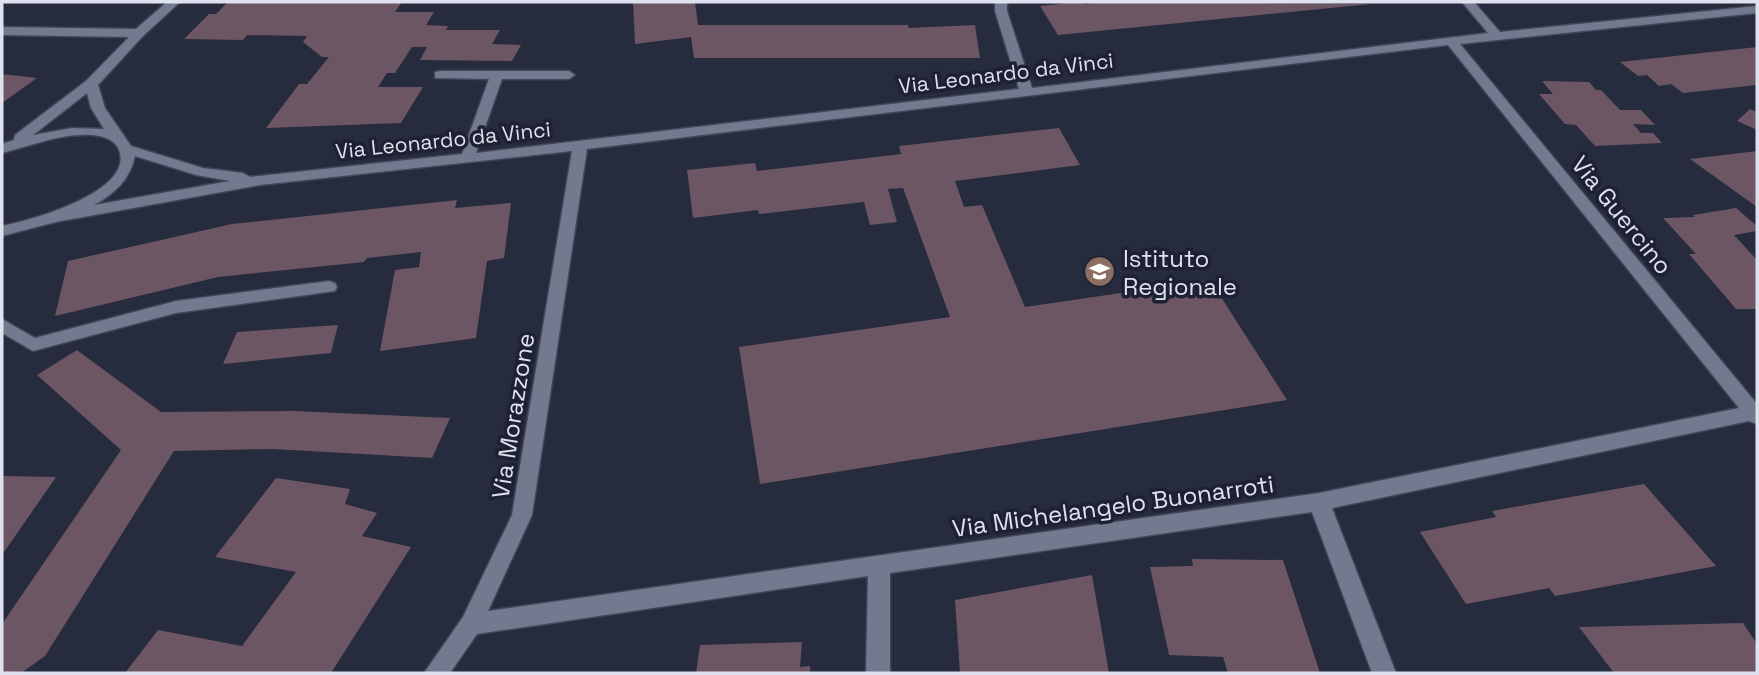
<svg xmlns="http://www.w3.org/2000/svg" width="1759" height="675" viewBox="0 0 1759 675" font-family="'Space Grotesk',sans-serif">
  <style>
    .building { fill: #6c5663 }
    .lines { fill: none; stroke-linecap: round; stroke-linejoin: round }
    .street-casing { stroke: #414554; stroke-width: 3 }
    .street { fill: #73798f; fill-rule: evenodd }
    .labels { text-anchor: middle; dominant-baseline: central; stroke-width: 7; stroke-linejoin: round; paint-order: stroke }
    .far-street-label { font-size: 21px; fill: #dee2ee; stroke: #1d2133 }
    .street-label { font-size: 24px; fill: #dee2ee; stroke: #1d2133 }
    .poi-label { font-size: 24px; fill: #dee2ee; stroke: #1d2133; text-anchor: start }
  </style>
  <rect width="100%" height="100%" fill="#262b3e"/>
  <path class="building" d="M 228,2 L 402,2 L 395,12 L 434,12 L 426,25 L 448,26 L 446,30 L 500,30 L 492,44 L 521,45 L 512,61 L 420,60 L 427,47 L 412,47 L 395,73 L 387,73 L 378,87 L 423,87 L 401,123 L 266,128 L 299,84 L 307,84 L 329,57 L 322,57 L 303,42 L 307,36 L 247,35 L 243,40 L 184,39 L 209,14 L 216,14 Z
    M 633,2 L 695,2 L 698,25 L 908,25 L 909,28 L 975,25 L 980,58 L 694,58 L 691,37 L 635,44 Z
    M 1079,2 L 1085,4 L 1103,2 L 1371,4 L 1058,35 L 1040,6 Z
    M 1757,47 L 1757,85 L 1683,93 L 1671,84 L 1659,86 L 1647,75 L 1638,76 L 1620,62 Z
    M 2,74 L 37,78 L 2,103 Z
    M 1542,81 L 1589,82 L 1596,90 L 1601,90 L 1620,110 L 1641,110 L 1655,125 L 1633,124 L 1641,133 L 1653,133 L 1662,143 L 1595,146 L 1576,125 L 1565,124 L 1539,94 L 1553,94 Z
    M 1750,109 L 1757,112 L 1757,130 L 1737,121 Z
    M 1059,128 L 1080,165 L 955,181 L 964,207 L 982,205 L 1025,307 L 1210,280 L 1287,400 L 760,484 L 739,347 L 950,317 L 903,188 L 888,189 L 897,222 L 870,225 L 864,202 L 759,214 L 758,210 L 693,218 L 687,170 L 755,163 L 757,171 L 901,154 L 899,146 Z
    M 1757,151 L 1757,207 L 1690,159 Z
    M 457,200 L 455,208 L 511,203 L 504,258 L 487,261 L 476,338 L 380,351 L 395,270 L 419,267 L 421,252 L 367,258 L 364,262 L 218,277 L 55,316 L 68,261 L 232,224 Z
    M 1736,208 L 1757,226 L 1757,231 L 1734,235 L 1757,260 L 1757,309 L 1736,309 L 1689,254 L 1696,254 L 1663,218 L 1695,217 L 1693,215 Z
    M 338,325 L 331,353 L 223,364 L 237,332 Z
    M 77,350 L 161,412 L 294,411 L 450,418 L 432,458 L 273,449 L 174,451 L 45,656 L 21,673 L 2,673 L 2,624 L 121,450 L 37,375 Z
    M 2,476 L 56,477 L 2,555 Z
    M 276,478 L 350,489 L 345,504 L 377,513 L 362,536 L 411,547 L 331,673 L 125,673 L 158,630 L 242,646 L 296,572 L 215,557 Z
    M 1644,484 L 1716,566 L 1555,596 L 1549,588 L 1466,604 L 1420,532 L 1496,517 L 1492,511 Z
    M 1192,559 L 1283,560 L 1320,673 L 1228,673 L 1223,657 L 1169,655 L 1150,567 L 1193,566 Z
    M 1092,575 L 1109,673 L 960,673 L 955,600 Z
    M 1743,623 L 1757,644 L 1757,673 L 1614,673 L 1579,627 Z
    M 802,642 L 800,667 L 810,666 L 810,673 L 696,673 L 700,645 Z"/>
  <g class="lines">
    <defs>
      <path id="street" d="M 167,2 L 180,2 L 143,36 L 98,85 L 105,108 L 131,146 L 203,168 L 243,173 L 250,177 L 462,154 L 489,79 L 435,78 L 435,72 L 440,71 L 569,71 L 575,75 L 569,79 L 502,79 L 476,153 L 1019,89 L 995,11 L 995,2 L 1007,2 L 1007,11 L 1032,88 L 1488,33 L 1462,2 L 1474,2 L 1500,32 L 1757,6 L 1757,13 L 1460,44 L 1757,404 L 1757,424 L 1749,421 L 1332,508 L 1396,673 L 1372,673 L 1312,512 L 890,573 L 890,673 L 866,673 L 868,576 L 477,634 L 450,673 L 424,673 L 463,617 L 512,515 L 572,151 L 260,185 L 56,222 L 2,236 L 2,226 C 29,221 135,192 119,150 C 115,139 103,136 92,135 C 60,133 32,146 2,153 L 2,144 L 14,140 L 15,135 L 86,81 L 129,37 L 2,35 L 2,27 L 136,29 ZM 1448,45 L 1739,408 L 1319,493 L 488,611 L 532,515 L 587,149 ZM 87,93 L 91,108 L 104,129 L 72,128 L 33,135 ZM 135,156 L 196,175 L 230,181 L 94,205 C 114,194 130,180 135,156 Z
        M 329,281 L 335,283 L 337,287 L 335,291 L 176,313 L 33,351 L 2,333 L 2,319 L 35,338 L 176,301 Z"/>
    </defs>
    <use href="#street" class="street-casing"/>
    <use href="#street" class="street"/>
  </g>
  <defs>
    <symbol id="school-disc" viewBox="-11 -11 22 22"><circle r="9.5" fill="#8d6e63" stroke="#1d2133"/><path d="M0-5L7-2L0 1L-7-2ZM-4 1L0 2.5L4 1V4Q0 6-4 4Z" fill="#fff"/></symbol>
  </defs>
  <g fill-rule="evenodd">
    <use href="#school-disc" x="1082" y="254" width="35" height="35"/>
  </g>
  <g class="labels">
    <g class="far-street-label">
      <text transform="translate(1006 73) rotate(-7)">Via Leonardo da Vinci</text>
      <text transform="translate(443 140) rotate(-6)">Via Leonardo da Vinci</text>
    </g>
    <g class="street-label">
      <text transform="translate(1622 215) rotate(51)">Via Guercino</text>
      <text transform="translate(513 416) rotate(-81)">Via Morazzone</text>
      <text transform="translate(1113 506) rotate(-8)">Via Michelangelo Buonarroti</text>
    </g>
    <g class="poi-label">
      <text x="1123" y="258">Istituto<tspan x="1123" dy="28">Regionale</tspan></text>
    </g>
  </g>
  <rect width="1759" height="675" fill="none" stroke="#dee2ee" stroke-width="7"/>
</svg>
